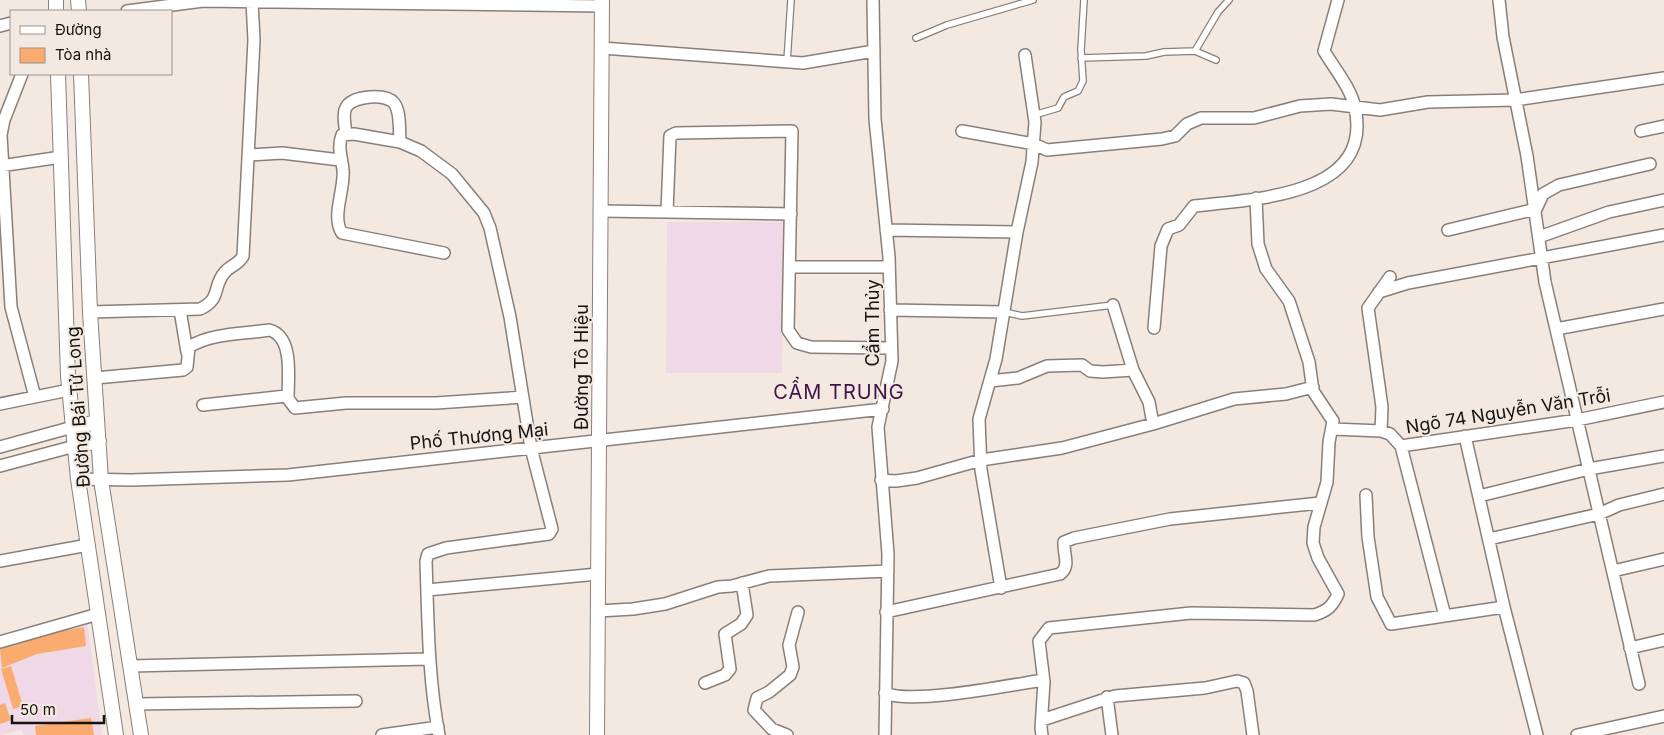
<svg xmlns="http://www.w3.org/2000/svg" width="1664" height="735" viewBox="0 0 1664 735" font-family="Inter,sans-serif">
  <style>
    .education { fill: #f0d9e6 }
    .building { fill: #faab6f }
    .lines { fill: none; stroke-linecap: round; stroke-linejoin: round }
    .service-casing { stroke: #897f79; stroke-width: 8 }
    .minor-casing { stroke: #897f79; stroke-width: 14 }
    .tertiary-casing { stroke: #897f79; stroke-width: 16 }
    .service { stroke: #fff; stroke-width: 5.5 }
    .minor { stroke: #fff; stroke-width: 11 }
    .tertiary { stroke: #fff; stroke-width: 14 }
    .labels { text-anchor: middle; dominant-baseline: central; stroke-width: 4; stroke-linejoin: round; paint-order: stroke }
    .street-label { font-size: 18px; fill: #15120f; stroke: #f3e9e1 }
    .quarter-label { font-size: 20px; letter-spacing: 1px; fill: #3e1347; stroke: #f3e9e1 }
  </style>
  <rect width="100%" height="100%" fill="#f3e9e1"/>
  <path class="education" d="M 667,222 L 783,222 L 782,373 L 666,373 Z
    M 87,620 L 102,735 L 24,735 L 22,730 L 0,735 L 0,645 Z"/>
  <path class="building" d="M 84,627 L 86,646 L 37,654 L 2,668 L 0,649 L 32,636 Z
    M 11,666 L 23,706 L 13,709 L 1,669 Z
    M 5,703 L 11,720 L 0,724 L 0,705 Z
    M 91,718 L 94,735 L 36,735 L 35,726 Z"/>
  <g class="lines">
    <defs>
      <path id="service" d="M 916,38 L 947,25 L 1033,0
        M 1195,51 L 1218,12 L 1229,0
        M 1081,58 L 1146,56 L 1164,52 L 1195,51 L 1216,60
        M 787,62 L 791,0
        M 1034,115 L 1058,108 L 1064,97 L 1078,91 L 1083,81 L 1081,50 L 1084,0
        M 1004,312 L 1022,316 L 1113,305"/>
      <path id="minor" d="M 873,0 L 875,119 L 889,257 L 892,361 L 878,427 L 888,554 L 885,735
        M 1499,0 L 1503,37 L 1527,156 L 1545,282 L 1639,684
        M 127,11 L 203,1 L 602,6
        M 0,26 L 11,23
        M 602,48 L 803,63 L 874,51
        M 22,74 L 4,120 L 1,135 L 11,307 L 35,397
        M 962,131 L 1034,144 L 1047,150 L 1162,139 L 1175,136 L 1187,124 L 1201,118 L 1254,118 L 1300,106 L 1331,104 L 1380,110 L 1428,102 L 1515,100 L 1664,78
        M 1641,131 L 1664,126
        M 346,133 C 345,126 342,112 347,106 C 354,96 386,93 394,103 C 401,112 399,131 400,142
        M 248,155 L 282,153 L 340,160
        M 0,166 L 61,157
        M 601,211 L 791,214
        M 667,212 L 670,136 L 676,133 L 792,131 L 788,330 L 797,343 L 811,347 L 891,348
        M 886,230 L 1017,232
        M 1448,230 L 1536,209 L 1543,194 L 1559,185 L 1650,164
        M 1539,237 L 1609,212 L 1664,200
        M 791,267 L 889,267
        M 1379,292 L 1408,283 L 1664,235
        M 1113,305 L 1133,370 L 1149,402 L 1153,424
        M 180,310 L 187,352
        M 890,310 L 1004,312
        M 90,312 L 200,309 C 222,299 212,286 225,272 C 230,266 239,264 243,256 L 254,40 L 252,1
        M 1154,328 L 1161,246 L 1168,229 L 1179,225 L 1194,206 C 1252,199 1374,197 1355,108 C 1351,88 1334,68 1324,51 L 1338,0
        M 1556,329 L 1664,309
        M 95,378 L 183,370 L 187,367 L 189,347 C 211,333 244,334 269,330 C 294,336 288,378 288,398
        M 990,381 L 1018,378 L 1047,366 L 1082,365 L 1090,371 L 1103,372 L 1133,370
        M 0,404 L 69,390
        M 203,405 L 286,396 L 295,408 L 346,403 L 436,403 L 523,397
        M 1333,429 L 1381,431 L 1390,434 L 1401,446 L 1577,420 L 1664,402
        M 1381,431 L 1382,407 L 1368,308 L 1390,277
        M 1465,436 L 1504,607 L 1537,735
        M 1401,446 L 1445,616
        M 0,447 L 73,427
        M 0,466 L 75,446
        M 78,479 L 131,480 L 288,475 L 883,409
        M 881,480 L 896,481 L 917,478 L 981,460 L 1062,448 L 1153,424 L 1234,399 L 1286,394 L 1313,387
        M 1366,495 L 1368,537 L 1377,597 L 1391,624 L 1504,607
        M 1479,496 L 1589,469 L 1664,456
        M 1489,539 L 1599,514 L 1619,505 L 1664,494
        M 0,561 L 88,545
        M 1613,571 L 1664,559
        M 1001,588 L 981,470 L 979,419 L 996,359 L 1017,232 L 1032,162 L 1035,122 L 1025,55
        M 427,590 L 598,574
        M 598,611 L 633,609 L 665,604 L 718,587 L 732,586 L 769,576 L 888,571
        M 886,612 L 1060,574 C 1071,566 1063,554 1064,542 L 1074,538 L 1170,519 L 1320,503
        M 0,642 L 98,614
        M 1630,648 L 1664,640
        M 130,666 L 429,659
        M 705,683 L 725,675 L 730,669 L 725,634 L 741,624 L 747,615 L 742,583
        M 885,693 C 912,705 1011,685 1043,680
        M 1107,697 L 1112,735
        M 136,704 L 356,701
        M 1042,720 L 1115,696 L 1205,688 L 1237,681 L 1244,683 L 1247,691 L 1253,735
        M 382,735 L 438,727
        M 439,735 C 428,677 428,619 426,561 L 428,554 L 446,548 L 549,534 L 552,529 L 531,448 L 510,317 L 490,228 L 484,213 L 452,174 L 421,151 L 400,142 L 354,134 L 342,135 C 337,148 342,157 343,170 C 345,189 331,217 342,233 L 444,253
        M 787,735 L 772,729 L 754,710 L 757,698 L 769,692 L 790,675 L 793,667 L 789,645 L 798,612
        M 1042,735 L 1041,728 L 1044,682 L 1039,641 L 1049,628 L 1191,613 L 1314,615 C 1327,611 1332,607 1338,594 L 1318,558 L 1313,543 L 1314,527 L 1327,482 L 1329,442 L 1333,421 L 1313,391 L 1309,362 L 1289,301 L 1266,269 L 1258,244 L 1256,198
        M 1577,735 L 1664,716"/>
      <path id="tertiary" d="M 56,0 L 56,11
        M 78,0 L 79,11
        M 58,74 L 68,376 L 78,479 L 116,735
        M 81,74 L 90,312 L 101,480 L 141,735
        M 73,427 L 97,422
        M 75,446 L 99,441
        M 597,735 L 602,0"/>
    </defs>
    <use href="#service" class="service-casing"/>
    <use href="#minor" class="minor-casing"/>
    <use href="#tertiary" class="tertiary-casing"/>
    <use href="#service" class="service"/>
    <use href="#minor" class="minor"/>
    <use href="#tertiary" class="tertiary"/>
  </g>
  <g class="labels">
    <g class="street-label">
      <text transform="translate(872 323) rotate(-90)">Cẩm Thủy</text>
      <text transform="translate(581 367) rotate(-90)">Đường Tô Hiệu</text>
      <text transform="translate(78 407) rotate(-94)">Đường Bái Tử Long</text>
      <text transform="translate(1508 411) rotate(-9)">Ngõ 74 Nguyễn Văn Trỗi</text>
      <text transform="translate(479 436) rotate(-6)">Phố Thương Mại</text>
    </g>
    <g class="quarter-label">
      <text x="839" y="392">CẨM TRUNG</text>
    </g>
  </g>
  <rect x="10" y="10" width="162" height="65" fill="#f3e9e1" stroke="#9a938d"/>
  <rect x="20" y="26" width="25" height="8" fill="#ffffff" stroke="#9a938d"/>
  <text x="55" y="35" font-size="15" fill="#15120f">Đường</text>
  <rect x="20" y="48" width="25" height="15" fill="#faab6f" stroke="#9a938d"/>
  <text x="55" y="60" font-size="15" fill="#15120f">Tòa nhà</text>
  <path d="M12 715v8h92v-8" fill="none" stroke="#15120f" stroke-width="2.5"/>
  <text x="20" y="715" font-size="15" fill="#15120f" stroke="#f3e9e1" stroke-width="4" paint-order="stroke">50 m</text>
</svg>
